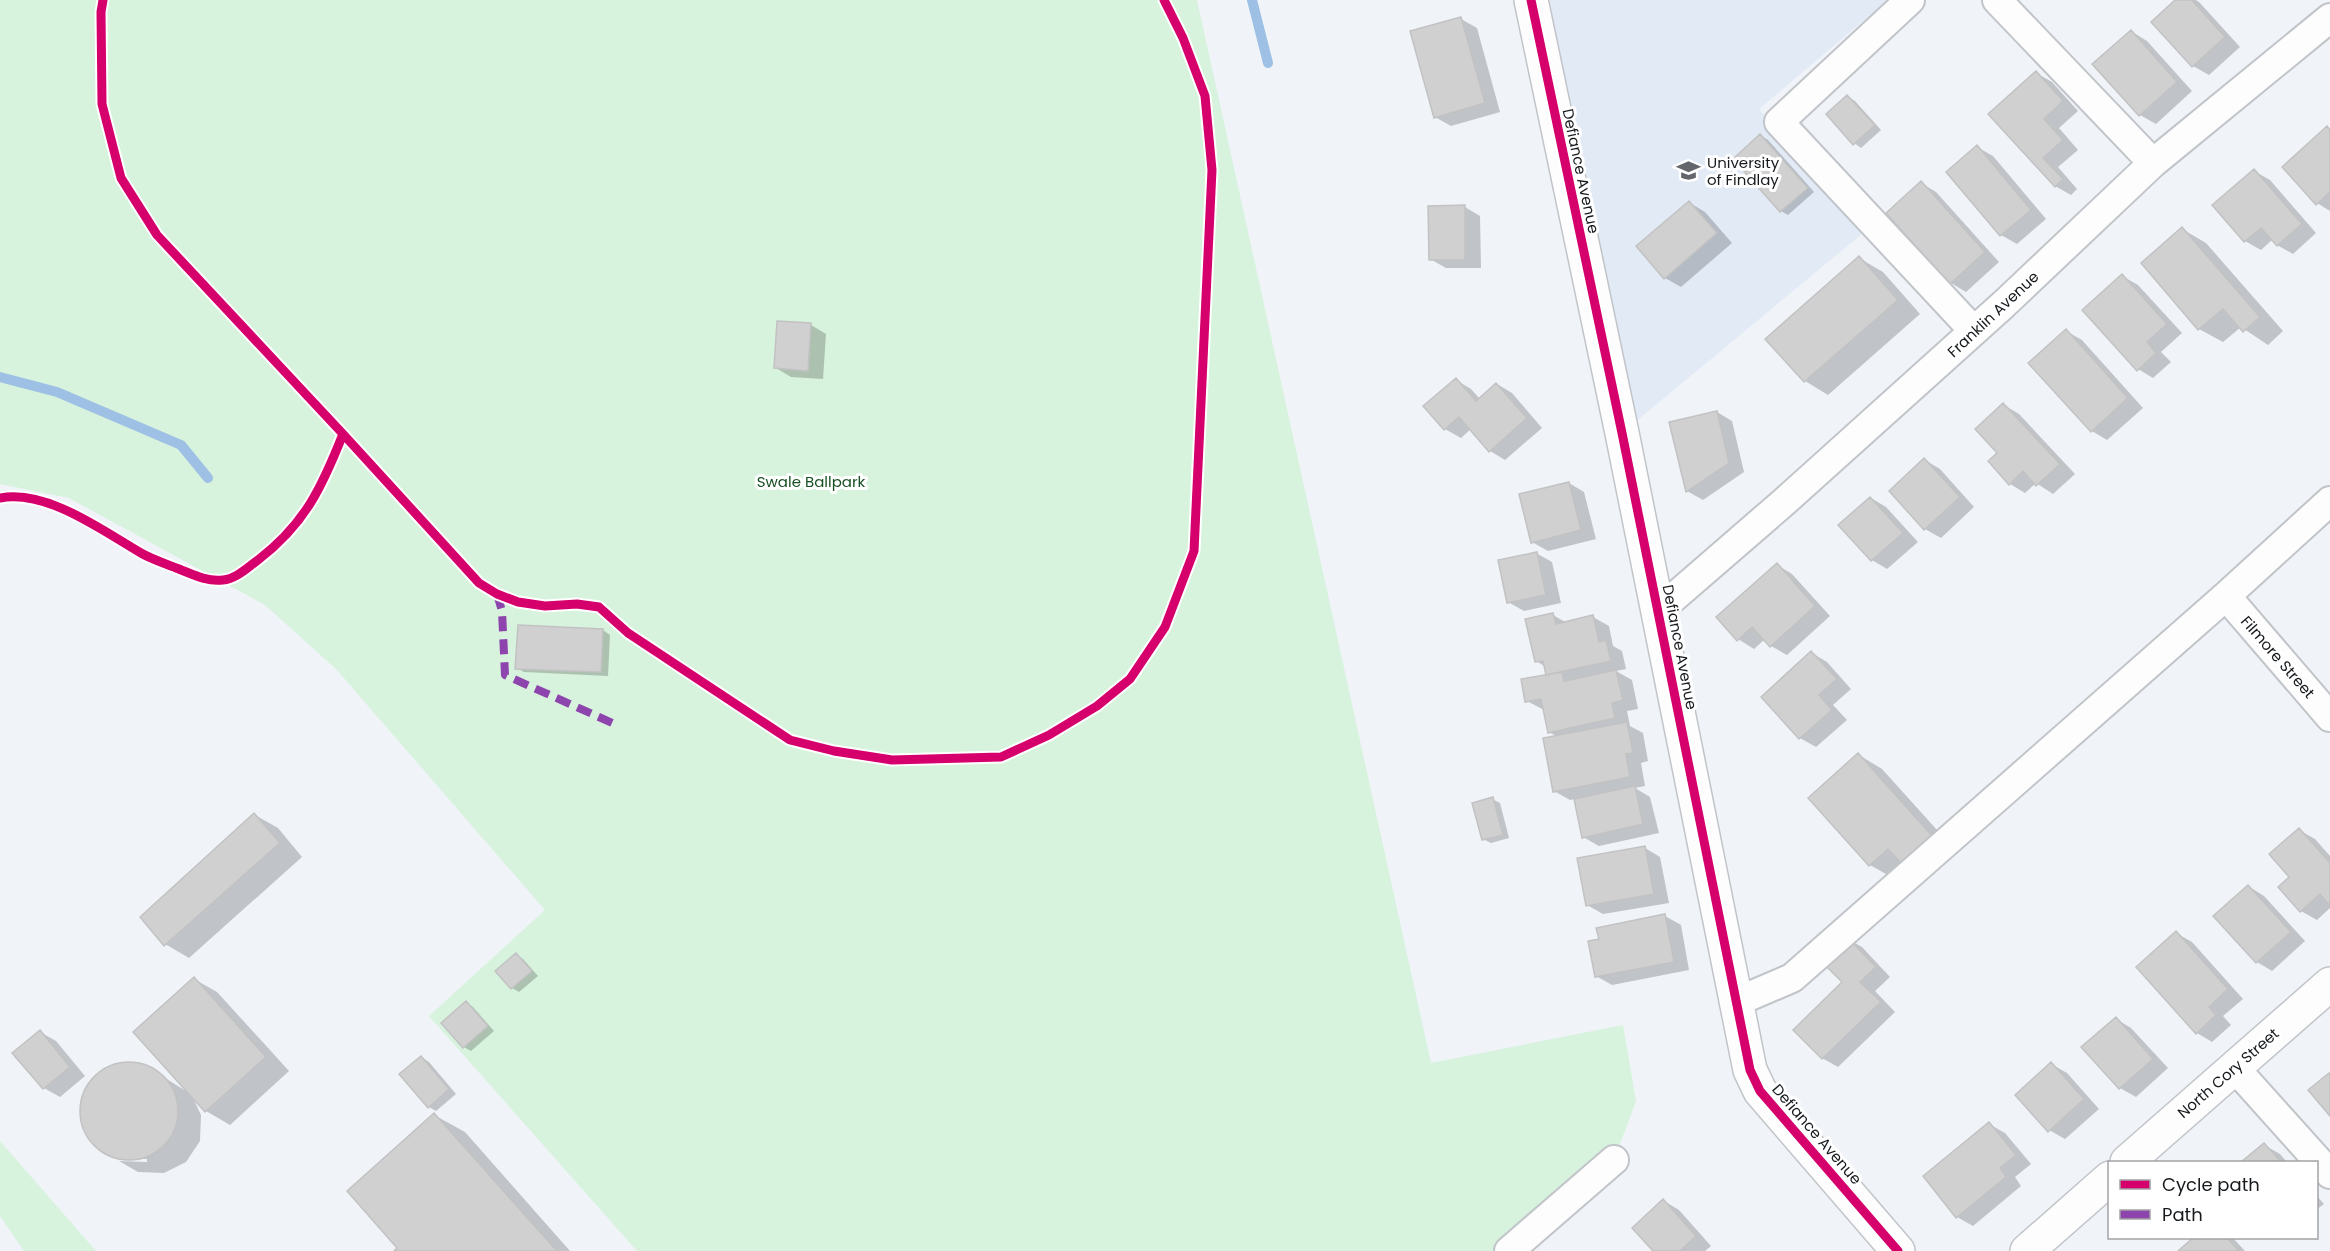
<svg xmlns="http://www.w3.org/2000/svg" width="2330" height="1251" viewBox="0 0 2330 1251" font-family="Poppins,sans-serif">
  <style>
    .built { fill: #e2eaf6 }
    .green { fill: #d7f2dd }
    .shadow { fill: #0003 }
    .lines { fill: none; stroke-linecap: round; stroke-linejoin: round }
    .stream { stroke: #9dc0e4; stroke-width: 10 }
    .building { fill: #d0d0d1; stroke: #c2c2c3; stroke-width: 1.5 }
    .minor-casing { stroke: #c1c4c8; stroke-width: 32 }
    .tertiary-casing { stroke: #c1c4c8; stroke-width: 36 }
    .minor { stroke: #fdfdfe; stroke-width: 28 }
    .tertiary { stroke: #fdfdfe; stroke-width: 33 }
    .quiet { stroke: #8e44ad; stroke-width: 8; stroke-dasharray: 15 8; stroke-linecap: butt }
    .cycleway-casing { stroke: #fff; stroke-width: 13 }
    .cycleway { stroke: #d6006c; stroke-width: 9 }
    .labels { text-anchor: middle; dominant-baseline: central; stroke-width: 6; stroke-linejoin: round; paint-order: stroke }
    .poi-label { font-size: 15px; fill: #171a1d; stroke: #fff; text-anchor: start }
    .street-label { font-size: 15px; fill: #171a1d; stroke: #fff }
    .park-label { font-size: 15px; fill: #175022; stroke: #fff }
  </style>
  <rect width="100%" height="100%" fill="#f0f4f9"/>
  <path class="built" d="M 1532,0 L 1888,0 L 1759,109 L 1863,233 L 1622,433 Z"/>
  <path class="green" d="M 0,0 L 1197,0 L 1431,1063 L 1623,1025 L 1636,1101 L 1614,1160 L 1509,1251 L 637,1251 L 429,1016 L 545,910 L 336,669 L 265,605 L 69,498 L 0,484 Z
    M 0,1141 L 96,1251 L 24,1251 L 0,1216 Z"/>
  <path class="shadow" d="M 2177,0 L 2196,0 L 2200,3 L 2240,47 L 2209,75 L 2193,66 L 2153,22 Z
    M 1461,19 L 1477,28 L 1500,112 L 1451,126 L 1435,117 Z
    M 2131,31 L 2147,41 L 2192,91 L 2156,124 L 2140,115 Z
    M 2036,73 L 2052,82 L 2078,111 L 2059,128 L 2078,150 L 2058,167 L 2077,189 L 2071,195 L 2055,186 L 1990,114 Z
    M 1847,96 L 1855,101 L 1881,130 L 1861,148 L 1854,143 Z
    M 2330,130 L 2330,211 L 2317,203 Z
    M 1761,136 L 1768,140 L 1814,192 L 1788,215 L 1781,211 Z
    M 1977,147 L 1993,156 L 2046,219 L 2017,244 L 2001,235 Z
    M 2254,171 L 2270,180 L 2316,233 L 2293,254 L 2277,245 L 2273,239 L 2261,250 L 2245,241 Z
    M 1921,183 L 1936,192 L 1999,262 L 1966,292 L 1951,283 Z
    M 1690,203 L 1705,212 L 1732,243 L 1681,287 L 1665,278 Z
    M 1465,207 L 1480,216 L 1481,268 L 1446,268 L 1430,259 Z
    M 2182,229 L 2206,243 L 2283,331 L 2268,345 L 2241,327 L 2223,342 L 2199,329 Z
    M 1859,258 L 1883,272 L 1920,314 L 1828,395 L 1805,381 Z
    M 2122,276 L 2138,285 L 2182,333 L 2161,352 L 2171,362 L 2153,378 L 2138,369 Z
    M 811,325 L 826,334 L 823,379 L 791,377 L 776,368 Z
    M 2066,331 L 2082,340 L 2143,408 L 2107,440 L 2092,431 Z
    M 1456,380 L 1471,389 L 1480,399 L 1497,384 L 1512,393 L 1542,428 L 1505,460 L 1490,451 L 1471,429 L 1461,438 L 1445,429 L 1425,406 Z
    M 2004,405 L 2019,414 L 2075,474 L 2053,494 L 2036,483 L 2025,493 L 2010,484 L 1999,453 Z
    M 1717,412 L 1732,421 L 1744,472 L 1703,500 L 1687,491 L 1671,423 Z
    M 1925,460 L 1940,469 L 1974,507 L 1941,538 L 1925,529 Z
    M 1569,483 L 1584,492 L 1596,539 L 1548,551 L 1532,542 Z
    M 1871,498 L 1886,507 L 1918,542 L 1887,569 L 1872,560 Z
    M 1536,553 L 1552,562 L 1561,603 L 1524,611 L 1508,602 Z
    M 1777,565 L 1792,574 L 1830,616 L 1787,655 L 1771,646 L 1765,639 L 1754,649 L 1738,639 Z
    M 1553,615 L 1567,623 L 1593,617 L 1609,626 L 1613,646 L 1622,651 L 1626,669 L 1616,671 L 1632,680 L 1638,709 L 1627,711 L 1630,726 L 1643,733 L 1648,761 L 1641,763 L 1645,786 L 1635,788 L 1650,797 L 1659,833 L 1599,846 L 1583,837 L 1575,799 L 1570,800 L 1554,791 L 1558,737 L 1549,732 L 1544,710 L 1527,701 L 1548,676 L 1546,667 L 1536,661 Z
    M 603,630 L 610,635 L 608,676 L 524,672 L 517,668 Z
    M 1812,653 L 1827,662 L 1851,689 L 1833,705 L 1847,720 L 1816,747 L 1800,738 L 1763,697 Z
    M 1859,755 L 1882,769 L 1956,851 L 1893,878 L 1870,865 Z
    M 1492,799 L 1500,803 L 1509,838 L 1491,843 L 1483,839 Z
    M 255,815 L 278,828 L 302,857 L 189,958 L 165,944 Z
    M 2299,830 L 2315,839 L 2330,856 L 2330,908 L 2317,920 L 2301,911 L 2291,878 Z
    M 1645,848 L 1660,857 L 1669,903 L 1603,914 L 1587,905 Z
    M 2248,886 L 2264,896 L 2305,941 L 2272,971 L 2257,962 Z
    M 1665,916 L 1681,925 L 1689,970 L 1612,985 L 1596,976 Z
    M 2176,933 L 2192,942 L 2243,999 L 2223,1016 L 2231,1025 L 2212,1042 L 2197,1033 Z
    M 1846,938 L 1862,947 L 1890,977 L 1875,991 L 1895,1012 L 1838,1067 L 1822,1058 L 1844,982 Z
    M 516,955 L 523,959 L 538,976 L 519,992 L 512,988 Z
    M 194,979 L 217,992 L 289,1071 L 230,1125 L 206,1111 L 192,1096 L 201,1115 L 200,1141 L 186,1162 L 164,1173 L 138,1172 L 119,1161 L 147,1162 L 147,1159 L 114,1157 L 93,1144 L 81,1121 L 83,1096 L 96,1075 L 119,1064 L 144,1065 L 186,1091 Z
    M 466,1003 L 473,1007 L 494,1031 L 471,1051 L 464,1047 Z
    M 2116,1019 L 2131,1028 L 2168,1068 L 2136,1097 L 2120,1088 Z
    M 40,1032 L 56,1041 L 85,1076 L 60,1097 L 44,1088 L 15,1053 Z
    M 421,1057 L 429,1062 L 456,1094 L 436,1111 L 429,1107 Z
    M 2051,1064 L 2067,1073 L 2099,1109 L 2065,1139 L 2049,1130 Z
    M 434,1115 L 465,1132 L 570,1251 L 396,1251 Z
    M 1989,1124 L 2005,1133 L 2031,1164 L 2015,1177 L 2021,1186 L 1973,1226 L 1957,1217 Z
    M 2264,1145 L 2280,1154 L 2286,1161 L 2291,1162 L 2244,1162 Z
    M 2316,1195 L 2324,1204 L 2316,1210 Z
    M 1664,1201 L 1679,1210 L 1711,1246 L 1705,1251 L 1655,1251 Z
    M 2196,1238 L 2233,1238 L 2245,1251 L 2181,1251 Z"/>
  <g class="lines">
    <path class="stream" d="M 1252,0 L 1268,63
      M 0,377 L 57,392 L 181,445 L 208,478"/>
  </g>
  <path class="building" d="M 2175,0 L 2192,0 L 2225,37 L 2192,67 L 2151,22 Z
    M 1461,17 L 1485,103 L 1434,118 L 1410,31 Z
    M 2131,30 L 2177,82 L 2139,116 L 2092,64 Z
    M 2036,71 L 2063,101 L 2044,119 L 2063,140 L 2043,158 L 2063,179 L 2055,187 L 1988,114 Z
    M 1847,95 L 1875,125 L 1853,145 L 1826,114 Z
    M 2327,126 L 2330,130 L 2330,192 L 2316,205 L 2282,167 Z
    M 1760,134 L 1808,188 L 1780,212 L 1733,159 Z
    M 1977,145 L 2031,210 L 2000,236 L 1946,172 Z
    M 2254,169 L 2302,224 L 2277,246 L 2261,228 L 2244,242 L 2212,205 Z
    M 1921,181 L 1985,252 L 1950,284 L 1886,213 Z
    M 1689,201 L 1717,233 L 1664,279 L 1636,246 Z
    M 1465,205 L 1465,260 L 1429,260 L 1428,206 Z
    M 2182,227 L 2260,317 L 2243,332 L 2223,309 L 2198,330 L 2141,263 Z
    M 1859,256 L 1898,300 L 1804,382 L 1765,339 Z
    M 2122,274 L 2167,324 L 2147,342 L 2156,353 L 2137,371 L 2082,310 Z
    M 777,321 L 811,323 L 808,371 L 774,368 Z
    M 2066,329 L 2128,398 L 2091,432 L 2028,363 Z
    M 1456,378 L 1476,401 L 1496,383 L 1527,418 L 1489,452 L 1459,417 L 1444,430 L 1423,406 Z
    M 2003,403 L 2060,464 L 2036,486 L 2023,471 L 2009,485 L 1988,461 L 1997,453 L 1975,429 Z
    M 1717,411 L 1729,463 L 1686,492 L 1669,422 Z
    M 1924,458 L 1960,497 L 1924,530 L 1889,491 Z
    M 1569,482 L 1581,530 L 1531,543 L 1519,494 Z
    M 1870,497 L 1903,533 L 1871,561 L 1838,525 Z
    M 1537,552 L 1546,595 L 1507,603 L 1498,560 Z
    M 1777,563 L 1815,606 L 1770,647 L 1752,627 L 1737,641 L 1716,617 Z
    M 1553,613 L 1556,624 L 1593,615 L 1599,642 L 1606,640 L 1611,661 L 1546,675 L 1543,661 L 1535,662 L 1525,619 Z
    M 518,625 L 603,629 L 601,672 L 515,669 Z
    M 1811,651 L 1837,679 L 1819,695 L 1832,710 L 1799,739 L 1761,697 Z
    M 1616,670 L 1623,700 L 1612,703 L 1615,718 L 1548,733 L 1541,699 L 1525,702 L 1521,679 L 1562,672 L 1564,681 Z
    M 1627,722 L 1633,753 L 1626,754 L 1630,777 L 1553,792 L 1543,738 Z
    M 1858,753 L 1933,837 L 1902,864 L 1888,849 L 1869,866 L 1808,798 Z
    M 1635,786 L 1643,824 L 1582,838 L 1574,799 Z
    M 1493,797 L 1503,835 L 1482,840 L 1472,803 Z
    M 254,813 L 280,843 L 164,946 L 140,917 Z
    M 2299,828 L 2330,863 L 2330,906 L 2320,894 L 2300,912 L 2278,887 L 2289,877 L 2269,854 Z
    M 1645,846 L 1654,894 L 1586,906 L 1577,858 Z
    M 2248,885 L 2291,932 L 2256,963 L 2213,916 Z
    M 1665,914 L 1674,962 L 1595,977 L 1588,941 L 1599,939 L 1596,928 Z
    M 2176,931 L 2228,989 L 2209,1007 L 2216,1015 L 2196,1034 L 2136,967 Z
    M 1846,936 L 1876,967 L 1860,982 L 1881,1002 L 1822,1059 L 1793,1030 L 1842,982 L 1821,961 Z
    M 516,953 L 532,971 L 511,989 L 495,971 Z
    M 194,977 L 266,1057 L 205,1112 L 133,1032 Z
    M 466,1001 L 488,1026 L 463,1048 L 441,1023 Z
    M 2116,1017 L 2153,1059 L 2119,1089 L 2081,1047 Z
    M 40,1030 L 70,1067 L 43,1089 L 12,1053 Z
    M 421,1056 L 449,1089 L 428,1108 L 399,1074 Z
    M80 1111a49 49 0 1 1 98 0a49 49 0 1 1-98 0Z
    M 2051,1062 L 2084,1099 L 2048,1132 L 2015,1095 Z
    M 2329,1073 L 2330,1074 L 2330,1116 L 2308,1090 Z
    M 434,1113 L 557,1251 L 394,1251 L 397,1248 L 347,1191 Z
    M 1989,1122 L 2016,1155 L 2000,1168 L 2006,1177 L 1956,1218 L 1923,1176 Z
    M 2264,1143 L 2281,1162 L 2241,1162 Z
    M 1663,1199 L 1696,1236 L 1680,1251 L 1653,1251 L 1632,1228 Z
    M 2193,1238 L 2227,1238 L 2239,1251 L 2178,1251 Z"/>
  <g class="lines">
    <defs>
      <path id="minor" d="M 1910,0 L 1779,122 L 1974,331
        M 1997,0 L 2153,163
        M 2226,596 L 2330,717
        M 1657,612 L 1784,502 L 2004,304 L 2153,163 L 2330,18
        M 1736,1002 L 1792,978 L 2226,596 L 2330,501
        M 2234,1067 L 2330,1174
        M 1509,1251 L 1614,1160"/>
      <path id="tertiary" d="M 1531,0 L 1622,433 L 1750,1070 L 1760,1091 L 1898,1251
        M 2127,1162 L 2330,984
        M 2027,1251 L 2110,1178"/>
    </defs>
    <use href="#minor" class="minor-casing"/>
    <use href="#tertiary" class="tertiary-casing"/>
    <use href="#minor" class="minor"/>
    <use href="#tertiary" class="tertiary"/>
    <path class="quiet" d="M 497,594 L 502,611 L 505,675 L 619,726"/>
    <defs>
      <path id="cycleway" d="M 103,0 L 101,12 L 102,104 L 121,178 L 157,235 L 343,434 L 479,583 L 497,594 L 518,602 L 545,606 L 577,604 L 599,607 L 628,633 L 790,740 L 834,751 L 892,760 L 1001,757 L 1049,735 L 1097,706 L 1130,679 L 1165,627 L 1194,551 L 1212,170 L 1205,96 L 1183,38 L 1164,0
        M 1531,0 L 1622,433 L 1750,1070 L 1760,1091 L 1898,1251
        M 0,498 C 47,489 103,531 141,553 C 153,560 167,564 179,569 C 194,575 207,582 223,580 C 236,579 248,567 258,560 C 305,524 322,487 343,434"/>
    </defs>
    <use href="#cycleway" class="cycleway-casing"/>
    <use href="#cycleway" class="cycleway"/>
  </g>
  <defs>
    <symbol id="university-bare" viewBox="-9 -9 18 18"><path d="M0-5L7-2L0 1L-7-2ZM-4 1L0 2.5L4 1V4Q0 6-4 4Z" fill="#63666a" stroke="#fff" stroke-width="2.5" paint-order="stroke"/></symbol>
  </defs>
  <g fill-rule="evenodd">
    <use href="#university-bare" x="1672" y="154" width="33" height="33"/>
  </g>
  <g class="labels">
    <g class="poi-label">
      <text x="1707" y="162">University<tspan x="1707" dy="17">of Findlay</tspan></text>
    </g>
    <g class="street-label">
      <text transform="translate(1581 171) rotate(78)">Defiance Avenue</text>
      <text transform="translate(1993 314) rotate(-43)">Franklin Avenue</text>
      <text transform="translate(1680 647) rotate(79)">Defiance Avenue</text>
      <text transform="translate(2278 657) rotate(49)">Filmore Street</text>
      <text transform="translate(2228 1073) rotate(-41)">North Cory Street</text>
      <text transform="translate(1817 1134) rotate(49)">Defiance Avenue</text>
    </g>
    <g class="park-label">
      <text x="811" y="481">Swale Ballpark</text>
    </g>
  </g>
  <rect x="2108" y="1161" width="210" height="78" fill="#ffffff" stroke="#a2a3a5" stroke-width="1.5"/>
  <rect x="2120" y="1180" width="30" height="9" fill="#d6006c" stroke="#a2a3a5" stroke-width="1.5"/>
  <text x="2162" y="1191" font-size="18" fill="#171a1d">Cycle path</text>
  <rect x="2120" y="1210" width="30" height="9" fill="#8e44ad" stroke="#a2a3a5" stroke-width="1.5"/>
  <text x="2162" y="1221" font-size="18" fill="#171a1d">Path</text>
</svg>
